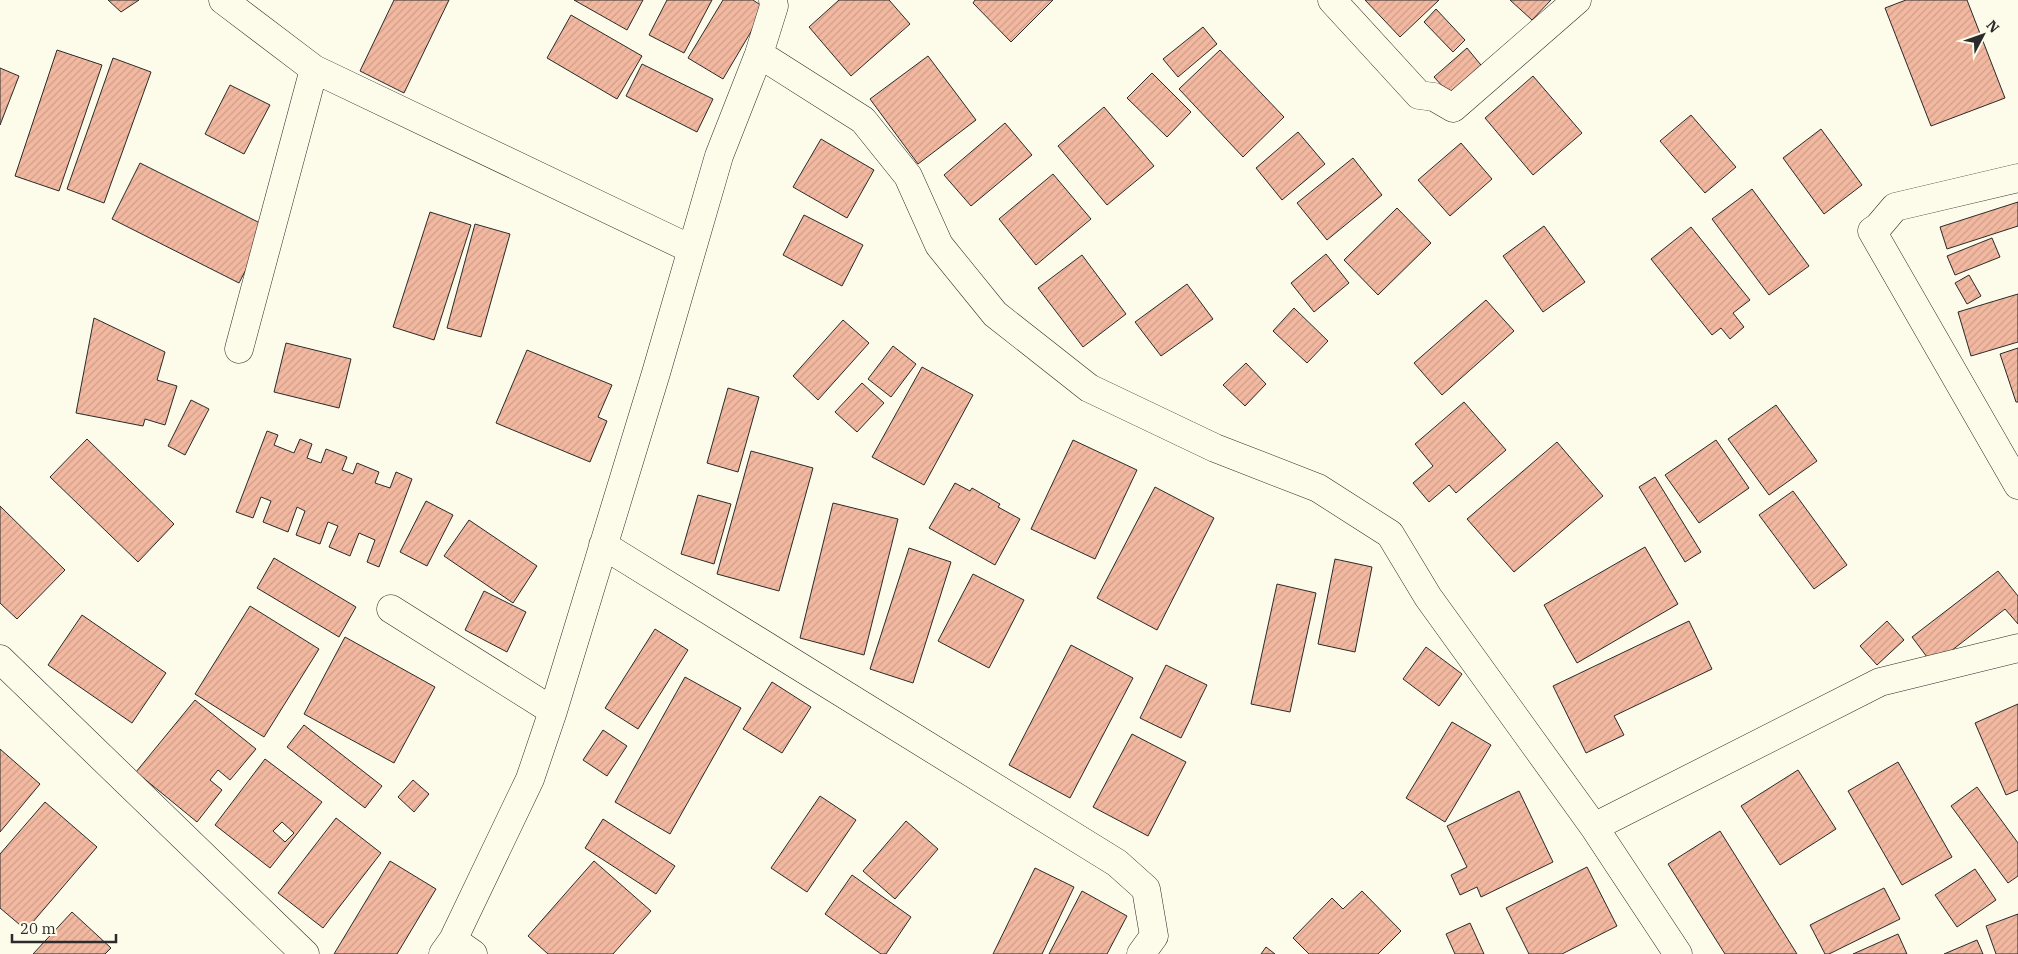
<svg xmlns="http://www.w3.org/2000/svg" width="2018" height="954" viewBox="0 0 2018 954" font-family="'IBM Plex Serif',serif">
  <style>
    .building { fill: url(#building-hatch); stroke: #2b2b2b; fill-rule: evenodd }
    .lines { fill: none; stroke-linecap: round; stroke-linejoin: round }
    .street-casing { stroke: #2b2b2b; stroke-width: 29 }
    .street { stroke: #fdfbea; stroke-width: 28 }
  </style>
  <defs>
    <pattern id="building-hatch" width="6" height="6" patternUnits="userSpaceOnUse" patternTransform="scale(1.25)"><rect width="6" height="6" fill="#f2b8a0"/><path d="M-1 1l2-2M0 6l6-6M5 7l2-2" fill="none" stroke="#d09e8a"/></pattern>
  </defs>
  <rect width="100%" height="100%" fill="#fdfbea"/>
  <path class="building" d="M 108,0 L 139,0 L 121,12 Z
    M 394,0 L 449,0 L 404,93 L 360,71 Z
    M 574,0 L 643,0 L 627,30 Z
    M 667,0 L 712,0 L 684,53 L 649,35 Z
    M 723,0 L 753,0 L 765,8 L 723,79 L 688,58 Z
    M 839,0 L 889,0 L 910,24 L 851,76 L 809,27 Z
    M 975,0 L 1053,0 L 1011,42 L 973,3 Z
    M 1365,0 L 1439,0 L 1400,37 Z
    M 1510,0 L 1551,0 L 1532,20 Z
    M 1906,0 L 1967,0 L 2005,98 L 1931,126 L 1885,8 Z
    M 1436,9 L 1465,40 L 1453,52 L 1424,22 Z
    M 571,15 L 642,56 L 617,99 L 547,58 Z
    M 1203,27 L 1217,44 L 1178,77 L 1163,59 Z
    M 1467,48 L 1485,70 L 1453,98 L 1434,77 Z
    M 57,50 L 102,65 L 59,191 L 15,176 Z
    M 1220,50 L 1284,117 L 1243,157 L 1179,89 Z
    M 928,56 L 976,120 L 918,164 L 870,99 Z
    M 113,58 L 151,72 L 104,203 L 67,189 Z
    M 642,64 L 713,99 L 697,132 L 626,96 Z
    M 0,68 L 19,76 L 0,125 Z
    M 1152,73 L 1191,112 L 1167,137 L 1127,98 Z
    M 1533,76 L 1582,133 L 1533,175 L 1485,118 Z
    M 230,85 L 270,105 L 244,154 L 205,134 Z
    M 1104,107 L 1154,166 L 1107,205 L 1058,146 Z
    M 1691,115 L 1736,167 L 1705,193 L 1660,141 Z
    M 1005,123 L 1032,155 L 971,206 L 944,175 Z
    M 1821,129 L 1862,185 L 1824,214 L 1783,158 Z
    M 1298,132 L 1325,164 L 1282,200 L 1256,168 Z
    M 821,139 L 874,170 L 847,218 L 793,187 Z
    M 1461,143 L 1492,179 L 1450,216 L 1418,180 Z
    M 1353,158 L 1382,195 L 1327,240 L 1297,203 Z
    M 140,163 L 268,227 L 239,283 L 112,219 Z
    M 1053,174 L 1091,219 L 1036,265 L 999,219 Z
    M 1752,189 L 1809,266 L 1769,295 L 1712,219 Z
    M 2018,202 L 2018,226 L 1947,249 L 1940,227 Z
    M 1397,208 L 1431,243 L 1378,295 L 1344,260 Z
    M 430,212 L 471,225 L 434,340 L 393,327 Z
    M 804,215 L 863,245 L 842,286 L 783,255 Z
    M 475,224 L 510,234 L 481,337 L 447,328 Z
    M 1544,226 L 1585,282 L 1543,312 L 1503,256 Z
    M 1691,227 L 1750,300 L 1733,313 L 1744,327 L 1730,339 L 1721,328 L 1712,335 L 1651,259 Z
    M 1992,238 L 2000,257 L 1955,275 L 1947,256 Z
    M 1326,254 L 1349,283 L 1314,312 L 1291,283 Z
    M 1082,255 L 1126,314 L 1083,347 L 1038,288 Z
    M 1969,275 L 1981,296 L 1967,304 L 1955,283 Z
    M 1187,284 L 1213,319 L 1161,356 L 1135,322 Z
    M 2018,294 L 2018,342 L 1971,356 L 1958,312 Z
    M 1486,300 L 1514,331 L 1442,395 L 1414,363 Z
    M 1294,308 L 1328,341 L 1307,363 L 1273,331 Z
    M 94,318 L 165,352 L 157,380 L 177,386 L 165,425 L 145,419 L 143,426 L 76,413 Z
    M 843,320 L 869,343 L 818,400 L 793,376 Z
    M 286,343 L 351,359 L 339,408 L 274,392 Z
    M 893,346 L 916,364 L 891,397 L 868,379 Z
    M 2018,348 L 2018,402 L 2016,402 L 2000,354 Z
    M 527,350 L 612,385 L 598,417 L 607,421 L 590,462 L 496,423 Z
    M 1246,363 L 1266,384 L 1245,406 L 1223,385 Z
    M 922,367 L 973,395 L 924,485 L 872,457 Z
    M 862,383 L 884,403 L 857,432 L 835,412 Z
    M 728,388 L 759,397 L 738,472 L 707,463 Z
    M 191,400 L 209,409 L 185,455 L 168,446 Z
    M 1464,402 L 1506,450 L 1456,493 L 1449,485 L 1429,502 L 1413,483 L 1433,466 L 1415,444 Z
    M 1776,405 L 1817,461 L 1769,495 L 1728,439 Z
    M 267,431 L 278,435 L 274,445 L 294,453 L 300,439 L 312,444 L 307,458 L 321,463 L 326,449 L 347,457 L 342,470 L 353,474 L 357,463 L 379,472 L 375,483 L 390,488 L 396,472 L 412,479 L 379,567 L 367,562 L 375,540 L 359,533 L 350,556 L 329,547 L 338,526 L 328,522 L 320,544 L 296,535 L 305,511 L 297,507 L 288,532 L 263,522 L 271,501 L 261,497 L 253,518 L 236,512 Z
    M 87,439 L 174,524 L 138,562 L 50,477 Z
    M 1073,440 L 1137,470 L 1095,559 L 1031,529 Z
    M 1716,440 L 1749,488 L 1699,523 L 1665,475 Z
    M 1557,442 L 1603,496 L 1514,572 L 1467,519 Z
    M 751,451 L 813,468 L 779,591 L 717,574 Z
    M 1655,477 L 1701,552 L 1685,562 L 1639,487 Z
    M 955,483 L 970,491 L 972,488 L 1000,504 L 998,507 L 1020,519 L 995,565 L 929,528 Z
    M 1155,487 L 1214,518 L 1157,630 L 1097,598 Z
    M 1793,491 L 1847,565 L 1814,589 L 1759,515 Z
    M 698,495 L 731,504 L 714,564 L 681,554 Z
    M 426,501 L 453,515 L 427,566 L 400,552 Z
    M 833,503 L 898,519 L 864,655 L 800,638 Z
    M 0,506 L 65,570 L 17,619 L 0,603 Z
    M 469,520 L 537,566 L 513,603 L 444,556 Z
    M 1645,547 L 1678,604 L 1577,663 L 1544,605 Z
    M 909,548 L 951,562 L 913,683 L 870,669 Z
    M 274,558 L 356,607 L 339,637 L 257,588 Z
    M 1335,559 L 1372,567 L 1355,652 L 1318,644 Z
    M 1998,571 L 2018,596 L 2018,624 L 2005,609 L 1933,665 L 1912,637 Z
    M 973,574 L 1024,600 L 989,668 L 938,641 Z
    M 1277,584 L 1316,593 L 1290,712 L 1251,704 Z
    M 484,591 L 526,612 L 507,652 L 465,630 Z
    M 250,606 L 319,649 L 264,737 L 195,694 Z
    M 82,615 L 166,673 L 132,723 L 48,665 Z
    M 1689,621 L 1712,669 L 1614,716 L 1624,735 L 1586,753 L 1553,686 Z
    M 1887,621 L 1904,640 L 1877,665 L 1860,646 Z
    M 655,629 L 688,650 L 638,729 L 605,708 Z
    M 345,637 L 435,687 L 394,763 L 304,714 Z
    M 1071,645 L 1133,678 L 1070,798 L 1009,765 Z
    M 1426,647 L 1462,674 L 1439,706 L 1403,679 Z
    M 1166,665 L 1207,685 L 1181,738 L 1140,718 Z
    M 685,677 L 741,708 L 670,834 L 615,802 Z
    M 772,682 L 811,707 L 782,753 L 743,729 Z
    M 195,700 L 256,749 L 230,780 L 218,770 L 210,780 L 222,790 L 197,822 L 136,772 Z
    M 2018,704 L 2018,790 L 2006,795 L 1975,723 Z
    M 1452,722 L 1491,745 L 1445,822 L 1406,798 Z
    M 304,725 L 382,786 L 365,808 L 287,747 Z
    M 603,730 L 627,746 L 607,776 L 583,760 Z
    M 1132,734 L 1186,762 L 1148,836 L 1093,807 Z
    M 0,749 L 40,784 L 0,832 Z
    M 265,759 L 322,802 L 270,868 L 215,825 ZM 282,822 L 294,833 L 285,842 L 273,831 Z
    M 1898,762 L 1952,857 L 1902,885 L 1848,791 Z
    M 1798,770 L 1836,829 L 1780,865 L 1741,806 Z
    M 413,780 L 429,794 L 414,812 L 398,797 Z
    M 1977,787 L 2018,843 L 2018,876 L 2008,883 L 1951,806 Z
    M 1519,791 L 1553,862 L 1481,897 L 1477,887 L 1460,895 L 1451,875 L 1467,867 L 1447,826 Z
    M 820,796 L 856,820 L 807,892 L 771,868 Z
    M 45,802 L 97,847 L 26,930 L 0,908 L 0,854 Z
    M 336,818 L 381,853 L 323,928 L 278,893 Z
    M 603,819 L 675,866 L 656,894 L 585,848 Z
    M 906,821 L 938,849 L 895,899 L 863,871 Z
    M 1720,831 L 1797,954 L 1725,954 L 1668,864 Z
    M 390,861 L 436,889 L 397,954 L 334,954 Z
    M 594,861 L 651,911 L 613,954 L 548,954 L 528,936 Z
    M 1587,867 L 1617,926 L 1562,954 L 1529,954 L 1506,908 Z
    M 1035,868 L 1074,887 L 1042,954 L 993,954 Z
    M 1975,869 L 1996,900 L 1957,927 L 1935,895 Z
    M 852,875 L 911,917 L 886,954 L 881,954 L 825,914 Z
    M 1884,888 L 1900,919 L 1829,954 L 1825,954 L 1810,925 Z
    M 1082,891 L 1127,916 L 1107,954 L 1049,954 Z
    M 1362,891 L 1401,931 L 1378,954 L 1309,954 L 1293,938 L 1332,898 L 1343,909 Z
    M 72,912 L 111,948 L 105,954 L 33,954 Z
    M 2018,914 L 2018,954 L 1996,954 L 1986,926 Z
    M 1470,923 L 1484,954 L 1455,954 L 1446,934 Z
    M 1898,934 L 1907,954 L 1853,954 Z
    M 1977,940 L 1983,954 L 1944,954 Z
    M 1266,947 L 1275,954 L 1261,954 Z"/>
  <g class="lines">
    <defs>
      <path id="street" d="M 223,0 L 314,69 L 691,249
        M 1332,0 L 1419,95 L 1434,97 L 1453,108 L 1577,0
        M 759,54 L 863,120 L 908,176 L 939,245 L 995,314 L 1089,388 L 1215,448 L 1318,488 L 1390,534 L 1428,597 L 1594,827 L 1678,954
        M 2018,178 L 1895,207 L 1878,227 L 1872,231 L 2018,485
        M 239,349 L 314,69
        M 603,545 L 1117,863 L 1146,889 L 1154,936 L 1141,954
        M 391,609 L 553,711
        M 0,659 L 305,954
        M 1594,827 L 1880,682 L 2018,648
        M 453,940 L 473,954
        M 443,954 L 453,940 L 530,779 L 553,711 L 656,373 L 719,156 L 759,54 L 774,6 L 773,0"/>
    </defs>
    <use href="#street" class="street-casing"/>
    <use href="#street" class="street"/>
  </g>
  <g transform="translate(1983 35) rotate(49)" stroke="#fdfbea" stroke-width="4" paint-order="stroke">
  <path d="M0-4L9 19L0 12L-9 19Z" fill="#2b2b2b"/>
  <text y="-8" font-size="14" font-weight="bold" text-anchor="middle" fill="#2b2b2b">N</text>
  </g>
  <path d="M12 934v8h104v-8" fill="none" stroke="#2b2b2b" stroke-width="2.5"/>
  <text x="20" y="934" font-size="15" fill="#2b2b2b" stroke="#fdfbea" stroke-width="4" paint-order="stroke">20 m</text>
</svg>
